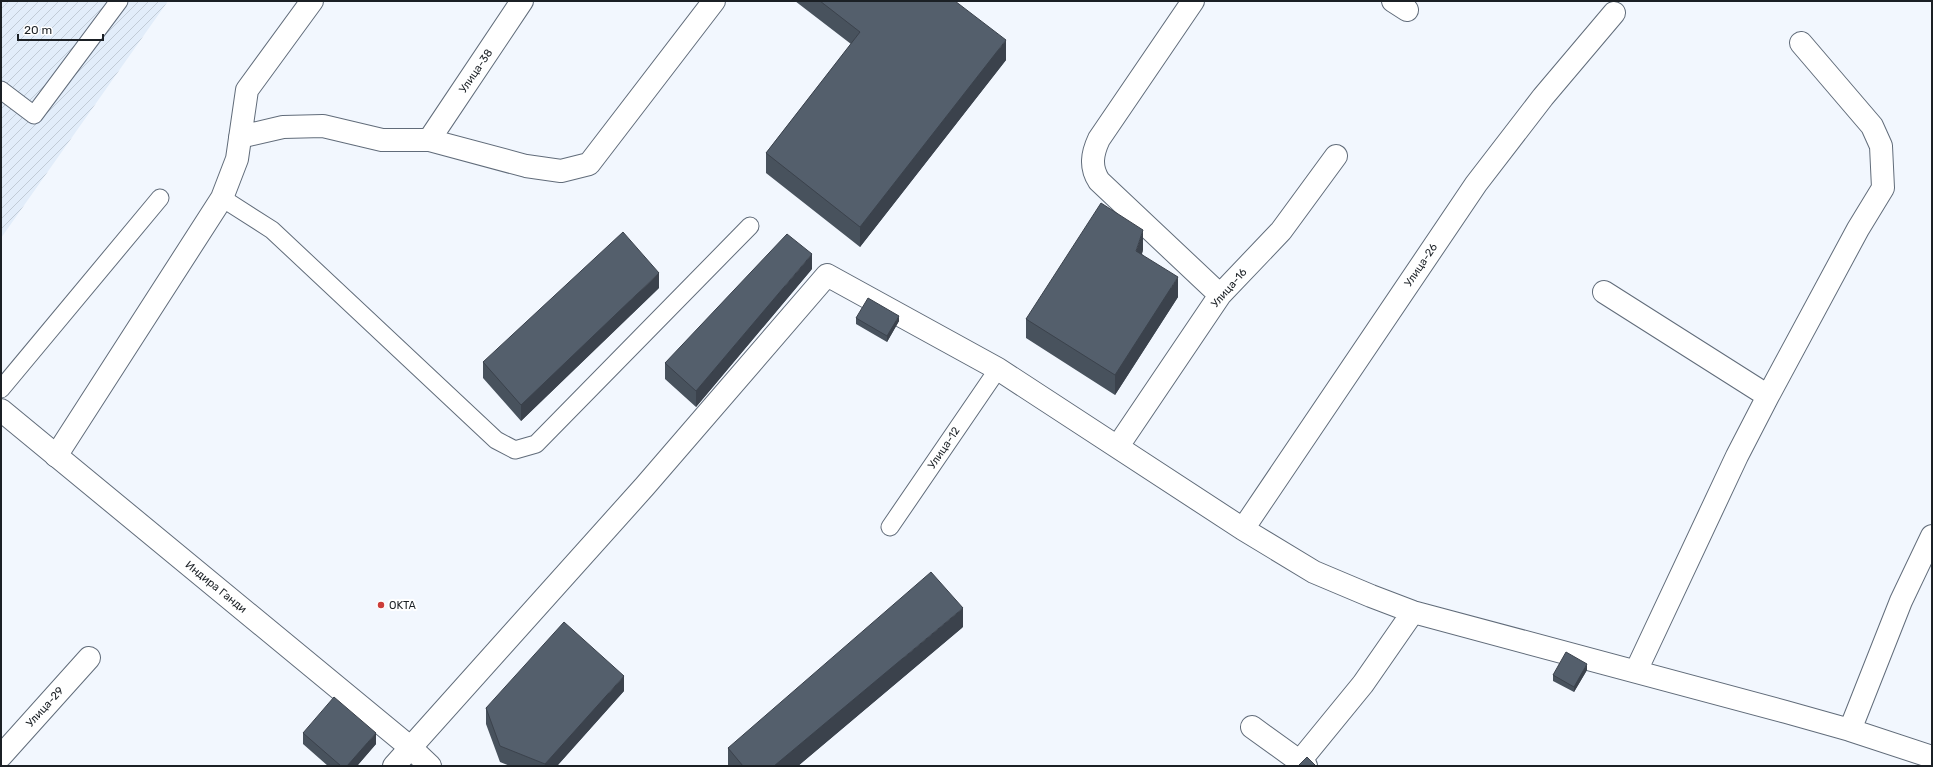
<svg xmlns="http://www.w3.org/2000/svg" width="1933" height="767" viewBox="0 0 1933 767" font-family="Rubik,sans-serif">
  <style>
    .industrial { fill: url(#industrial-furrows) }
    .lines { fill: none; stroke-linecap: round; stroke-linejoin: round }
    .service-casing { stroke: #616c7a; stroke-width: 19 }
    .minor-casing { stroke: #616c7a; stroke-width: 24 }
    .tertiary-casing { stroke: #616c7a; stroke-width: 24 }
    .service { stroke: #fff; stroke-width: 17 }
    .minor { stroke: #fff; stroke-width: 22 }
    .tertiary { stroke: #fff; stroke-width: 22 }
    .wall { fill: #48525d }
    .shaded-wall { fill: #3b424c }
    .building { fill: #545f6c; stroke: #3b424c }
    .poi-dot { fill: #cc3d39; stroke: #fff; stroke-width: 1.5 }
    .labels { text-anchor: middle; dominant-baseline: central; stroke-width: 4; stroke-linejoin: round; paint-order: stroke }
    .street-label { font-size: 11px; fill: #1b2025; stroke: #fff }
    .poi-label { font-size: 11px; fill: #1b2025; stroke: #fff; text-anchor: start }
  </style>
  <defs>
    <pattern id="industrial-furrows" width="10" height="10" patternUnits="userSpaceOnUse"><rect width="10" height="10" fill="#e2edfa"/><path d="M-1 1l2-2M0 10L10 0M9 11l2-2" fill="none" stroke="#c1cbd6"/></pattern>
  </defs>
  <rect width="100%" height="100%" fill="#f2f7fe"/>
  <path class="industrial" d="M 1,1 L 168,1 L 1,238 Z"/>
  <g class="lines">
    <defs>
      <path id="service" d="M 1,90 L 34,115 L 119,1
        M 222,198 L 272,230 L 496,440 L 515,450 L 536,444 L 750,226
        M 1,389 L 160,198
        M 890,527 L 998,369"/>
      <path id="minor" d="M 1193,1 L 1099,139 C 1092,154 1090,167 1099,181 L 1220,295
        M 1393,1 L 1407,10
        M 240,137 L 283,127 L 323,126 L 382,140 L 429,140 L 526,166 L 561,171 L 589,164 L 714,1
        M 429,140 L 522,1
        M 1604,292 L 1768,396
        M 1118,446 L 1220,295 L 1281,231 L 1336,156
        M 56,456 L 222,198 L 237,159 L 247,90 L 312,1
        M 1243,529 L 1476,184 L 1543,97 L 1614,13
        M 1636,671 L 1737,456 L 1768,396 L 1858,229 L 1883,188 L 1881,146 L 1872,126 L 1801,43
        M 1252,727 L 1306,766
        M 1850,730 L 1901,601 L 1932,536
        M 1,756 L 89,658
        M 1300,761 L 1363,684 L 1413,612
        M 394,766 L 645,486 L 827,275 L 998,369 L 1243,529 L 1314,572 L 1371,596 L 1413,612 L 1786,712 L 1850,730 L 1932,757"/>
      <path id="tertiary" d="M 1,410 L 411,748 L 430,766"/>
    </defs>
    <use href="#service" class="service-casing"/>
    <use href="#minor" class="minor-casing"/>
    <use href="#tertiary" class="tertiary-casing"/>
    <use href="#service" class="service"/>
    <use href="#minor" class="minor"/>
    <use href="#tertiary" class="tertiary"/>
  </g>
  <path class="wall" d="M 795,1 L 955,1 L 1006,60 L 860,247 L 766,173 L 766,153 L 851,44 Z
    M 1143,250 L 1142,254 L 1178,297 L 1115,395 L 1026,338 L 1026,319 Z
    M 812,269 L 696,407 L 665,379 L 665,363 Z
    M 659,288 L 521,421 L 483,378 L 483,362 Z
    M 856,318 L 899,321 L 887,342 L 856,324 Z
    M 963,627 L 798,766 L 728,766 L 728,748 Z
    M 1587,670 L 1574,692 L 1553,681 L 1553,675 Z
    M 624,691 L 557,766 L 510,766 L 500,762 L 486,724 L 486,708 Z
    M 303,733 L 376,744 L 357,766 L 328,766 L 303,744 Z"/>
  <path class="shaded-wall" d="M 1006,40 L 1006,60 L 860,247 L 860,227 Z
    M 1143,230 L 1143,250 L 1136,270 L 1136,251 Z
    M 812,254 L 812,269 L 696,407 L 696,391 Z
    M 659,273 L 659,288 L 521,421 L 521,405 Z
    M 1178,277 L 1178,297 L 1115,395 L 1115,375 Z
    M 899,316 L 899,321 L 887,342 L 887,336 Z
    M 963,608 L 963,627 L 798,766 L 774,766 Z
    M 1587,664 L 1587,670 L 1574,692 L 1574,687 Z
    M 624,676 L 624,691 L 557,766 L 545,766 L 545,764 Z
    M 376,733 L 376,744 L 357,766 L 347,766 Z"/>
  <path class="building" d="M 820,1 L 955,1 L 1006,40 L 860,227 L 766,153 L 860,32 Z
    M 1101,203 L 1143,230 L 1136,251 L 1178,277 L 1115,375 L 1026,319 Z
    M 623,232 L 659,273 L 521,405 L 483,362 Z
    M 787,234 L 812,254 L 696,391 L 665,363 Z
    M 868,298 L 899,316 L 887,336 L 856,318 Z
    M 931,572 L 963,608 L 774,766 L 743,766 L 728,748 Z
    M 564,622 L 624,676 L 545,764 L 500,746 L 486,708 Z
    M 1566,652 L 1587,664 L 1574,687 L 1553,675 Z
    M 334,697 L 376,733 L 347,766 L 341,766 L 303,733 Z
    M 1307,757 L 1316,766 L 1298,766 Z"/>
  <circle class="poi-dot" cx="381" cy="605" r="4"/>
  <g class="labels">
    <g class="street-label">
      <text transform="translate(476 71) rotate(-56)">Улица-38</text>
      <text transform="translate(1421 265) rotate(-56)">Улица-26</text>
      <text transform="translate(1229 288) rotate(-49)">Улица-16</text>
      <text transform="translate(944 448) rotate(-56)">Улица-12</text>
      <text transform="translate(216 587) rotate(39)">Индира Ганди</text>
      <text transform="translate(45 707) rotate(-48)">Улица-29</text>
    </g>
    <g class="poi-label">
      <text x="389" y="605">OKTA</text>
    </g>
  </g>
  <rect width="1933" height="767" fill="none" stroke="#1b2025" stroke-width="4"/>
  <path d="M18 34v6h85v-6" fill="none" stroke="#1b2025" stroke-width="2"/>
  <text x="24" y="34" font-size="12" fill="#1b2025" stroke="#ffffff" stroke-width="3" paint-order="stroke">20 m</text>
</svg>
